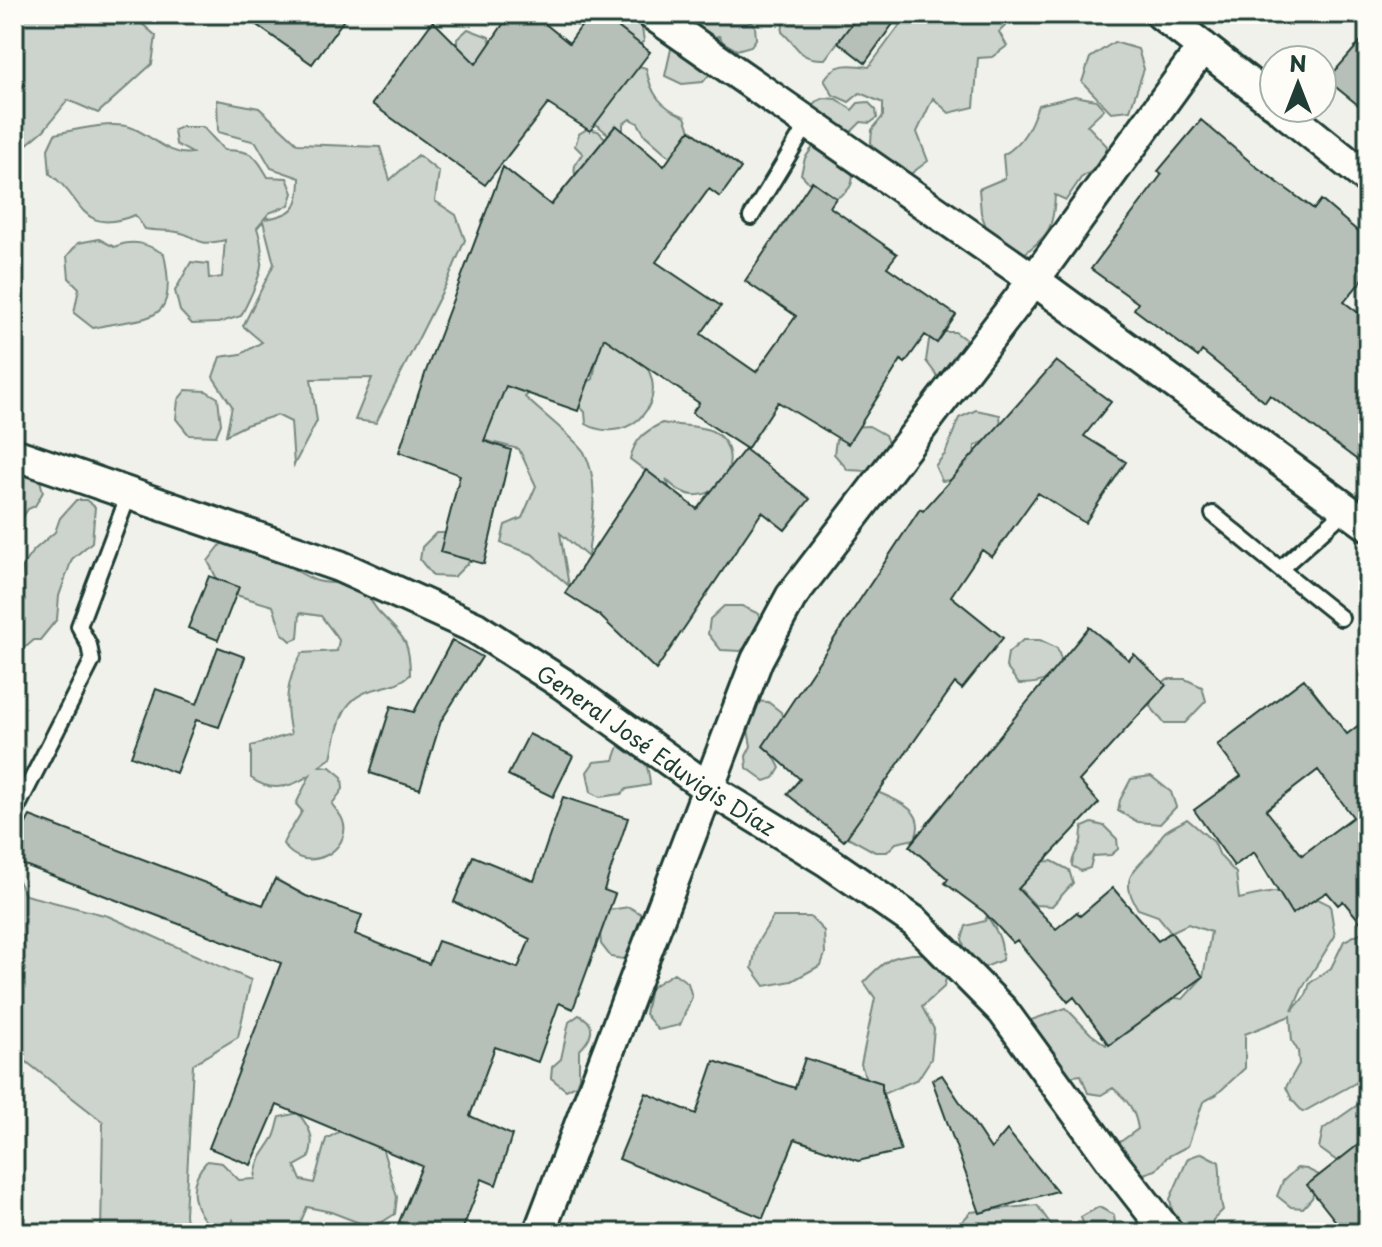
<svg xmlns="http://www.w3.org/2000/svg" width="1382" height="1247" viewBox="0 0 1382 1247" font-family="'Playpen Sans',sans-serif">
  <style>
    .green { fill: #cdd3cd; stroke: #768880; stroke-width: 2 }
    .building { fill: #b6bfb8; stroke: #1f3d34; stroke-width: 2; fill-rule: evenodd }
    .lines { fill: none; stroke-linecap: round; stroke-linejoin: round }
    .lane-casing { stroke: #1f3d34; stroke-width: 20 }
    .street-casing { stroke: #1f3d34; stroke-width: 36 }
    .lane { stroke: #fdfcf7; stroke-width: 14 }
    .street { stroke: #fdfcf7; stroke-width: 30 }
    .labels { text-anchor: middle; dominant-baseline: central; stroke-width: 6; stroke-linejoin: round; paint-order: stroke }
    .street-label { font-size: 22px; fill: #1f3d34; stroke: #fdfcf7 }
  </style>
  <rect width="100%" height="100%" fill="#f0f1eb"/>
  <filter id="ink" filterUnits="userSpaceOnUse"><feTurbulence type="fractalNoise" baseFrequency=".0125" numOctaves="2"/><feDisplacementMap in="SourceGraphic" scale="16" xChannelSelector="R" yChannelSelector="G"/><feConvolveMatrix kernelMatrix="1 2 1 2 8 2 1 2 1" color-interpolation-filters="sRGB"/></filter>
  <g filter="url(#ink)">
    <path class="green" d="M 14,14 L 139,14 L 139,21 L 156,36 L 152,64 L 98,113 L 68,100 L 44,130 L 14,155 Z
      M 558,14 L 626,14 L 641,22 L 644,41 L 638,46 L 597,28 L 574,25 L 560,19 Z
      M 690,14 L 744,14 L 746,19 L 755,26 L 756,39 L 751,46 L 737,50 L 723,42 L 719,36 L 706,39 L 687,25 Z
      M 794,14 L 859,14 L 825,59 C 798,60 800,48 782,32 L 784,19 Z
      M 908,14 L 1015,14 L 1015,16 L 999,32 L 1007,46 L 992,57 L 978,58 L 974,107 L 949,113 L 933,98 L 917,132 L 928,161 L 909,175 L 878,162 L 871,142 L 872,130 L 883,116 L 883,103 L 860,93 L 849,102 L 833,95 L 824,80 C 835,62 850,64 869,67 Z
      M 468,29 L 489,37 L 506,93 L 457,52 L 457,39 Z
      M 1114,42 L 1138,49 L 1144,69 L 1130,110 L 1111,112 L 1082,82 L 1090,58 Z
      M 690,47 L 709,66 L 709,75 L 703,82 L 682,84 L 665,76 L 671,49 Z
      M 635,65 L 646,68 C 651,95 660,106 685,117 L 690,130 L 685,153 L 670,157 L 645,135 L 638,123 L 630,119 L 623,124 L 623,132 L 609,135 L 596,124 L 596,107 Z
      M 1075,96 L 1096,100 L 1104,109 L 1087,125 L 1107,146 L 1104,163 L 1081,178 L 1066,200 L 1055,195 C 1053,234 1047,235 1018,259 L 991,240 L 981,213 L 979,189 L 1005,178 L 1003,155 C 1023,144 1031,126 1038,105 Z
      M 824,98 L 836,99 L 852,110 L 858,103 L 868,102 L 876,110 L 877,118 L 870,123 L 861,122 L 849,134 L 809,115 L 815,102 Z
      M 217,100 L 259,108 L 298,144 L 380,147 L 390,180 L 418,155 L 439,172 L 435,201 L 456,215 L 465,240 L 448,280 L 376,423 L 355,420 L 372,378 L 311,379 L 317,421 L 294,465 L 291,422 L 277,415 L 246,425 L 226,435 L 232,406 L 213,377 L 220,357 L 241,354 L 262,342 L 243,326 L 274,264 L 263,221 L 257,228 C 269,264 257,284 241,316 L 218,323 L 192,324 L 180,311 L 175,291 L 191,262 L 208,264 L 209,279 L 222,277 L 225,240 C 191,248 201,236 177,232 C 166,230 156,231 145,229 L 135,215 C 78,237 85,198 50,174 L 48,149 L 55,134 C 75,130 111,121 130,127 C 151,134 169,157 192,153 L 176,144 L 174,130 L 181,127 L 203,127 L 224,150 C 252,151 254,153 268,177 L 287,178 L 293,193 L 289,205 L 269,213 L 264,219 C 293,215 300,208 300,178 L 271,168 L 256,142 L 218,132 Z
      M 587,129 L 598,131 L 606,139 L 581,190 C 574,176 570,165 583,154 L 575,146 L 579,134 Z
      M 836,142 C 849,161 866,184 836,198 L 815,189 L 801,174 L 805,158 L 813,147 Z
      M 99,239 L 114,247 C 134,238 147,244 164,254 C 180,329 146,315 93,328 L 74,313 L 79,288 L 69,278 L 67,256 L 78,243 Z
      M 611,326 C 623,339 641,354 648,369 C 668,410 622,445 586,424 L 585,412 L 574,401 L 575,389 L 593,379 L 599,344 Z
      M 937,332 L 955,332 L 969,342 L 942,382 L 926,361 L 929,340 Z
      M 476,379 L 533,389 L 525,397 C 537,409 577,440 584,452 C 601,483 591,524 588,557 L 560,533 L 569,586 L 532,554 L 501,543 L 505,525 L 522,518 L 536,486 L 519,449 L 471,437 Z
      M 186,390 L 206,391 L 218,398 L 221,424 L 216,436 L 189,435 L 176,419 L 178,400 Z
      M 976,410 L 1000,415 L 1001,428 L 992,438 L 975,446 L 973,467 L 951,480 L 942,481 L 935,466 L 945,454 L 959,418 Z
      M 662,423 C 676,426 699,425 712,431 C 756,455 709,527 666,479 L 670,489 L 630,459 C 635,439 644,432 662,423 Z
      M 869,426 L 885,435 L 890,448 L 868,471 L 848,470 L 834,454 L 836,440 L 850,427 Z
      M 14,469 L 39,476 L 43,492 L 35,506 L 28,509 L 15,529 Z
      M 76,500 L 86,500 L 95,507 L 92,542 L 72,559 L 59,596 L 57,619 L 40,640 L 34,640 L 27,646 L 14,646 L 14,611 L 19,606 L 22,566 L 33,551 L 55,532 L 60,518 Z
      M 436,533 L 455,533 L 476,555 L 454,577 L 433,576 L 420,560 L 422,547 Z
      M 222,543 C 263,546 277,562 312,579 C 329,587 344,579 360,588 C 369,593 372,605 379,612 C 402,637 410,637 410,675 C 398,685 390,685 376,689 C 339,697 338,728 331,758 L 320,766 L 330,767 L 342,777 L 343,789 L 332,804 C 335,809 341,815 343,821 C 353,849 306,878 283,844 C 285,836 297,822 302,811 L 296,804 L 310,775 C 291,788 271,793 251,778 L 251,746 L 291,734 C 284,704 286,680 302,653 L 337,651 L 339,640 L 321,616 L 300,613 L 298,638 L 291,641 L 282,633 L 273,606 L 236,595 L 217,579 L 208,561 Z
      M 724,606 L 742,606 L 759,614 L 763,628 L 741,651 L 721,650 L 708,634 L 710,619 Z
      M 1023,640 L 1040,640 L 1057,648 L 1062,662 C 1046,681 1045,684 1019,684 L 1006,667 L 1008,653 Z
      M 1167,679 L 1185,679 L 1202,687 L 1206,701 L 1185,723 L 1164,723 L 1150,706 L 1153,692 Z
      M 751,701 L 768,702 L 781,712 L 785,728 L 773,754 L 780,768 L 774,778 L 765,781 L 747,768 L 746,756 L 751,746 L 745,713 Z
      M 628,743 C 644,753 649,767 650,785 L 627,789 L 621,794 L 600,797 L 591,792 L 587,772 L 594,762 L 614,760 L 619,746 Z
      M 1151,776 L 1171,792 L 1176,807 L 1160,824 L 1138,822 L 1118,811 L 1120,800 L 1131,779 Z
      M 864,786 C 887,798 930,806 915,839 L 896,843 L 887,852 L 875,852 L 846,836 Z
      M 1187,819 L 1214,842 L 1220,856 L 1236,873 L 1239,899 C 1273,890 1298,887 1330,905 L 1335,936 L 1303,987 L 1292,1011 L 1306,995 L 1310,983 L 1331,968 L 1344,941 L 1362,932 L 1368,938 L 1368,1076 L 1303,1112 L 1292,1100 L 1286,1087 L 1299,1064 L 1298,1051 L 1292,1041 L 1290,1016 L 1245,1034 L 1245,1068 L 1216,1095 L 1203,1102 L 1188,1146 L 1167,1157 L 1156,1170 L 1134,1177 L 1116,1145 L 1138,1129 C 1135,1109 1128,1101 1113,1088 L 1101,1095 L 1088,1093 L 1081,1075 L 1057,1078 L 1020,1043 L 1031,1020 L 1066,1008 L 1091,1034 L 1106,1045 L 1115,1023 L 1153,995 L 1183,999 L 1203,977 L 1211,932 L 1188,924 L 1171,932 L 1158,916 L 1138,909 C 1121,882 1129,875 1149,854 C 1156,848 1158,839 1164,833 C 1170,827 1180,824 1187,819 Z
      M 1092,823 L 1104,826 L 1117,839 L 1118,849 L 1111,855 L 1093,856 L 1090,868 L 1081,871 L 1072,866 C 1072,855 1077,853 1080,844 C 1083,838 1080,833 1083,827 Z
      M 1052,861 L 1069,870 L 1073,883 L 1052,906 L 1035,905 L 1018,887 L 1034,862 Z
      M 14,873 L 25,895 L 108,916 L 251,980 L 238,1037 L 193,1064 L 185,1214 L 187,1233 L 101,1233 L 103,1122 L 14,1052 Z
      M 629,907 L 643,915 L 646,931 L 636,953 L 623,959 L 611,957 L 601,944 L 599,922 L 609,910 Z
      M 987,916 C 997,931 1004,942 1002,960 L 983,968 L 968,960 L 962,939 L 966,926 L 985,921 Z
      M 773,917 L 810,917 L 824,931 L 825,954 L 821,965 L 792,981 L 765,986 L 752,968 L 757,943 Z
      M 933,953 L 949,965 L 944,987 L 922,1007 L 934,1029 L 931,1059 L 918,1079 L 883,1094 L 868,1086 L 861,1064 L 875,998 L 864,982 C 890,954 895,955 933,953 Z
      M 674,973 L 688,983 L 692,997 L 680,1025 L 658,1030 L 645,1014 L 650,988 Z
      M 579,1015 C 599,1024 591,1039 579,1051 L 579,1077 L 576,1085 L 566,1090 L 551,1078 L 552,1067 L 561,1059 L 569,1022 Z
      M 1368,1090 L 1368,1141 L 1337,1161 L 1319,1148 L 1323,1129 L 1356,1106 Z
      M 298,1113 C 311,1129 315,1138 309,1158 L 295,1166 L 301,1180 L 314,1183 L 326,1139 L 344,1129 L 381,1144 L 397,1197 L 395,1214 L 379,1224 L 362,1224 L 331,1212 L 307,1207 L 296,1233 L 238,1233 L 233,1220 L 228,1233 L 215,1232 C 192,1210 185,1185 207,1161 L 222,1163 L 239,1180 L 255,1179 C 257,1157 264,1154 274,1137 C 277,1131 278,1123 280,1117 Z
      M 1202,1153 L 1219,1162 C 1222,1179 1218,1194 1223,1210 L 1213,1220 L 1210,1233 L 1177,1233 L 1170,1199 L 1188,1158 Z
      M 1297,1168 L 1307,1169 L 1319,1175 L 1312,1198 L 1303,1208 L 1291,1207 L 1277,1196 L 1283,1181 Z
      M 1037,1205 L 1057,1233 L 933,1233 L 934,1229 L 954,1230 L 971,1212 Z
      M 1099,1207 L 1114,1215 L 1116,1233 L 1086,1233 L 1081,1217 Z"/>
    <path class="building" d="M 241,14 L 348,14 L 312,64 Z
      M 510,14 L 533,14 L 569,43 L 590,14 L 601,14 L 650,52 L 590,131 L 548,104 L 485,185 L 372,104 L 433,21 L 476,64 Z
      M 859,14 L 900,14 L 865,63 L 838,42 Z
      M 1368,33 L 1368,113 L 1327,80 Z
      M 1201,120 L 1254,165 L 1314,209 L 1321,200 L 1368,240 L 1368,273 L 1344,302 L 1368,320 L 1368,468 L 1270,395 L 1265,402 L 1202,351 L 1198,357 L 1134,309 L 1138,303 L 1091,269 L 1162,174 L 1158,171 Z
      M 616,125 L 664,166 L 690,130 L 741,168 L 720,197 L 709,189 L 656,262 L 721,306 L 701,334 L 756,372 L 796,316 L 745,281 L 812,181 L 836,198 L 830,207 L 897,254 L 887,267 L 956,315 L 937,343 L 925,335 L 905,363 L 901,360 L 848,444 L 778,402 L 747,449 L 692,413 L 699,403 L 604,338 L 578,411 L 506,386 L 484,441 L 511,450 L 484,564 L 440,552 L 460,475 L 399,452 L 426,371 L 503,167 L 551,205 Z
      M 1056,361 L 1111,402 L 1084,436 L 1126,462 L 1085,523 L 1038,493 L 992,557 L 982,550 L 951,596 L 1003,638 L 962,689 L 955,683 L 844,841 L 787,794 L 800,779 L 763,746 L 920,509 L 923,511 Z
      M 745,449 L 810,499 L 785,530 L 762,512 L 656,670 L 599,615 L 565,593 L 646,470 L 697,509 Z
      M 209,576 L 239,587 L 218,640 L 188,628 Z
      M 1089,627 L 1129,660 L 1134,654 L 1166,685 L 1079,781 L 1099,803 L 1018,889 L 1056,929 L 1077,912 L 1080,916 L 1113,888 L 1158,941 L 1171,932 L 1203,977 L 1109,1045 L 1074,997 L 1068,1002 L 1017,940 L 1013,943 L 984,912 L 945,883 L 948,879 L 909,846 Z
      M 452,640 L 482,657 L 441,721 L 420,789 L 370,773 L 391,706 L 414,712 Z
      M 218,647 L 245,657 L 219,727 L 196,720 L 176,773 L 131,756 L 156,689 L 197,704 Z
      M 1304,679 L 1347,734 L 1368,718 L 1368,931 L 1343,901 L 1338,905 L 1327,892 L 1292,914 L 1254,852 L 1234,866 L 1194,810 L 1241,776 L 1217,745 ZM 1318,770 L 1353,817 L 1302,855 L 1266,810 Z
      M 529,734 L 573,756 L 553,797 L 508,775 Z
      M 563,797 L 628,818 L 604,890 L 615,894 L 573,1009 L 559,1003 L 538,1062 L 495,1047 L 470,1116 L 512,1135 L 496,1185 L 482,1179 L 461,1233 L 427,1233 L 399,1222 L 422,1166 L 277,1105 L 251,1165 L 209,1148 L 281,963 L 14,861 L 14,846 L 30,816 L 263,905 L 275,879 L 306,896 L 362,915 L 355,934 L 429,964 L 438,941 L 518,968 L 530,939 L 454,902 L 473,856 L 534,881 Z
      M 805,1058 L 882,1083 L 882,1091 L 901,1151 L 858,1161 L 795,1139 L 763,1218 L 619,1159 L 646,1093 L 696,1114 L 714,1061 L 795,1088 Z
      M 942,1075 L 991,1149 L 1007,1130 L 1057,1191 L 980,1213 L 932,1080 Z
      M 1368,1137 L 1368,1233 L 1345,1233 L 1307,1185 Z"/>
    <g class="lines">
      <defs>
        <path id="lane" d="M 751,217 L 808,123
          M 1213,514 L 1280,569 L 1346,510
          M 1280,569 L 1341,618
          M 19,804 L 92,661 L 89,645 L 79,626 L 129,494"/>
        <g id="street">
          <path d="M 652,14 L 1034,280 L 1368,525"/>
          <path d="M 1161,14 L 1274,103"/>
          <path d="M 1280,108 L 1368,179"/>
          <path id="s1" d="M 14,454 L 339,566 L 476,628 L 563,684 L 708,788 L 827,861 L 915,922 L 1003,1011 L 1114,1164 L 1168,1233"/>
          <path d="M 539,1233 L 757,660 L 791,597 L 1034,280 L 1203,47"/>
        </g>
      </defs>
      <use href="#lane" class="lane-casing"/>
      <use href="#street" class="street-casing"/>
      <use href="#lane" class="lane"/>
      <use href="#street" class="street"/>
    </g>
  </g>
  <g class="labels">
    <g class="street-label">
      <text stroke="none"><textPath href="#s1" startOffset="712">General José Eduvigis Díaz</textPath></text>
    </g>
  </g>
  <rect width="1382" height="1247" fill="none" stroke="#fdfcf7" stroke-width="48"/>
  <rect x="24" y="24" width="1334" height="1199" fill="none" stroke="#1f3d34" stroke-width="3" filter="url(#ink)"/>
  <g transform="translate(1298 84)"><circle r="38" fill="#fdfcf7" stroke="#a4b0a9" stroke-width="2"/>
  <path d="M0-6L14 30L0 20L-14 30Z" fill="#1f3d34"/>
  <text y="-12" font-size="22" font-weight="bold" text-anchor="middle" fill="#1f3d34">N</text>
  </g>
</svg>
